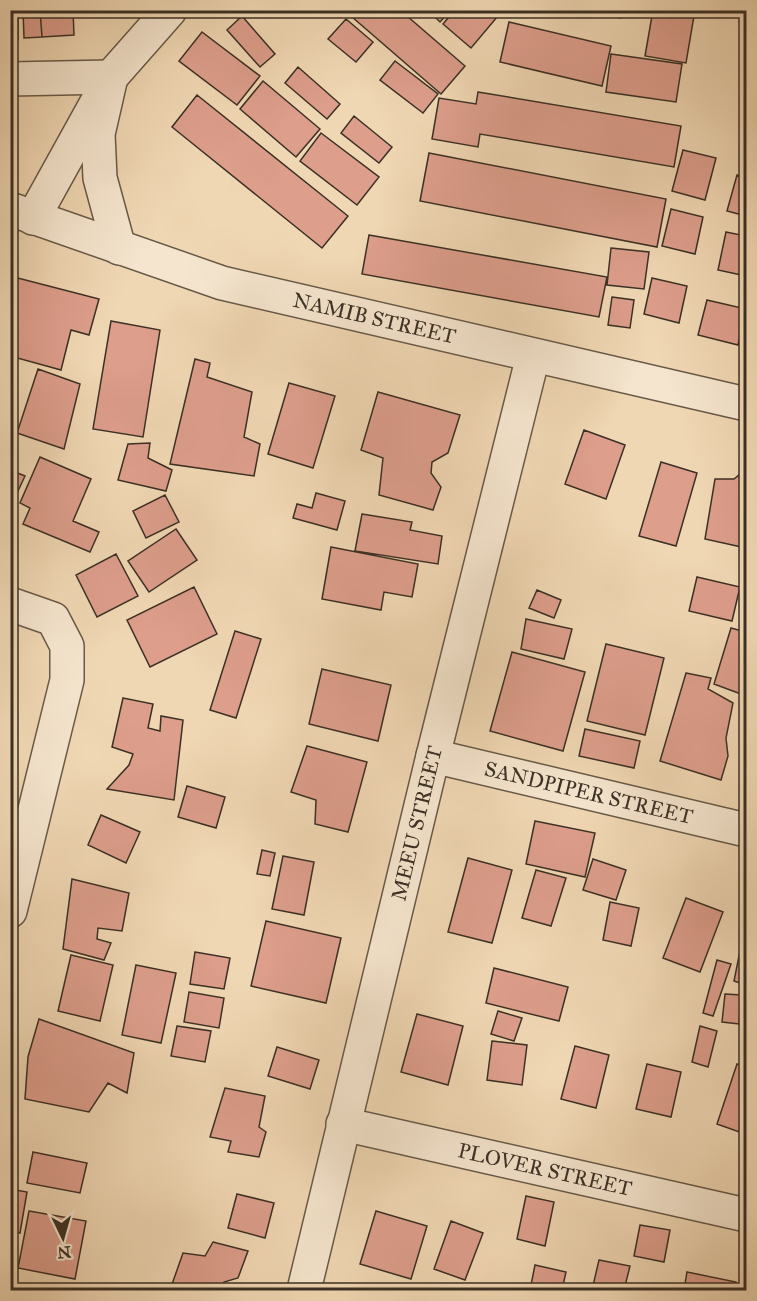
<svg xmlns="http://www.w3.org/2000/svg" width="757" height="1301" viewBox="0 0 757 1301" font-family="'IM FELL Great Primer',serif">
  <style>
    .building { fill: #dd9e8c; stroke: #3b3025; stroke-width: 1.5 }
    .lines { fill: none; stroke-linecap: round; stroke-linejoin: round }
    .minor-casing { stroke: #685a48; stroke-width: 36 }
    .minor { stroke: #f5e5ce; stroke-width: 33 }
    .labels { text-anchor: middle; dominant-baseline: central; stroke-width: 4.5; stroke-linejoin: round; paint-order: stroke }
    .street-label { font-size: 21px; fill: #3b3025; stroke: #f5e5ce }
  </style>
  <rect width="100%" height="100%" fill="#f0d7b3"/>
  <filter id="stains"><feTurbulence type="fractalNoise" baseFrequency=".00333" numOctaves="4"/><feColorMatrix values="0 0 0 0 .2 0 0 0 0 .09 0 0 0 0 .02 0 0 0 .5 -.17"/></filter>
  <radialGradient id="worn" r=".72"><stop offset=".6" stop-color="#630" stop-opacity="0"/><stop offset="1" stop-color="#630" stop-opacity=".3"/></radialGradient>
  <path class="building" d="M 10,10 L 18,10 L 18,40 L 10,40 Z
    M 23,10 L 40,10 L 42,37 L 24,38 Z
    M 40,10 L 73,10 L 74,35 L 42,37 Z
    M 344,10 L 400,10 L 465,66 L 441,94 Z
    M 428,10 L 451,10 L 440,22 Z
    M 455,10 L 503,10 L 471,48 L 443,24 Z
    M 589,10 L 623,10 L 621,18 Z
    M 653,10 L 695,10 L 686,63 L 645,56 Z
    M 242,16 L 275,54 L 260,67 L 227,30 Z
    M 346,19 L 373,42 L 356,62 L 328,39 Z
    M 509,22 L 611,46 L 602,86 L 500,62 Z
    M 202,32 L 260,76 L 237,105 L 179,61 Z
    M 611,54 L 682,64 L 676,102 L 606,92 Z
    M 395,61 L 438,94 L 423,113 L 380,80 Z
    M 298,67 L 340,104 L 327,119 L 285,83 Z
    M 263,81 L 320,129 L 296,157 L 240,109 Z
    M 478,92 L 681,126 L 674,167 L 480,134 L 478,147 L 432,139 L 439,98 L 476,104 Z
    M 197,95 L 348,216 L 322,248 L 172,127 Z
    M 354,116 L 392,147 L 379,163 L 341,133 Z
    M 321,133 L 379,177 L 357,205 L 300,161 Z
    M 683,150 L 716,158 L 705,200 L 672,191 Z
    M 429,153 L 666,199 L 657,247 L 420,201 Z
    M 737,175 L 746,178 L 746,216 L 727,211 Z
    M 671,209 L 703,217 L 695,254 L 662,246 Z
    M 726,232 L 746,236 L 746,276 L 718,270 Z
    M 369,235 L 607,277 L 599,317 L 362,274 Z
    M 611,248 L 649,252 L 644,289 L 607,285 Z
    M 10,276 L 99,299 L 89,335 L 71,330 L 61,370 L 10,356 Z
    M 652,278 L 687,286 L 679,323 L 644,314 Z
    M 612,297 L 634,300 L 630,328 L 608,325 Z
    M 707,300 L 746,309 L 738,345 L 698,335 Z
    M 111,321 L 160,330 L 143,437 L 93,429 Z
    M 195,359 L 210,363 L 207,377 L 252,392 L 244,437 L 260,444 L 254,476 L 170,464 Z
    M 38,369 L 80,384 L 64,449 L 17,433 Z
    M 289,383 L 335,396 L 313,468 L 268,454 Z
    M 378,392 L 460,415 L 448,453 L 432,462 L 431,473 L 441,487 L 433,510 L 379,495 L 383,458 L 361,450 Z
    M 584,430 L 625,445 L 606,499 L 565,484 Z
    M 150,443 L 148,458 L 172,470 L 166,491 L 118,480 L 128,444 Z
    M 40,457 L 91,479 L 73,521 L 99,532 L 90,552 L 23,524 L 30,508 L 20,503 Z
    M 661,462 L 697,473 L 676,546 L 639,536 Z
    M 746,469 L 746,548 L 705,539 L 715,479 L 734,479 Z
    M 10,470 L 25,476 L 10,508 Z
    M 316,493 L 345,501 L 337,530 L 293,518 L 297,504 L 312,508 Z
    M 165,495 L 179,522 L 146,538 L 133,511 Z
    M 362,514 L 412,522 L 410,530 L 442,536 L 438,564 L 355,551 Z
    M 176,529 L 197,560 L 149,592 L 128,561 Z
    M 331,547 L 418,564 L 412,597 L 384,592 L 381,610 L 322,599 Z
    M 116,554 L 138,596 L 97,617 L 76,575 Z
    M 697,577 L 740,587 L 732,621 L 689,611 Z
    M 194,587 L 217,634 L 150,667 L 127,620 Z
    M 537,590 L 561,600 L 554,618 L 529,608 Z
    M 526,619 L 572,629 L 564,659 L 521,649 Z
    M 731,628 L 746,632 L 746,682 L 741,694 L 714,684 Z
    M 235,631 L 261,639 L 236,718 L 210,710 Z
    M 606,644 L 664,658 L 645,735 L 587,721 Z
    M 512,652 L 585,672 L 563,751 L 490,731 Z
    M 322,669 L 391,685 L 378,741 L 309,724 Z
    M 686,673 L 711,678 L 708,689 L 733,703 L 726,738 L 728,756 L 721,780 L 660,761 Z
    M 123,698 L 153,704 L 148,728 L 160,731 L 161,716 L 183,720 L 174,800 L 107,789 L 129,765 L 133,754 L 112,747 Z
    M 585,729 L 640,741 L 634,768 L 579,756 Z
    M 307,746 L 367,762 L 348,832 L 315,824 L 316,800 L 291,792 Z
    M 187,786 L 225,797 L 216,828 L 178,817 Z
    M 101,815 L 140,832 L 126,863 L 88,845 Z
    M 535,821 L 595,833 L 585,877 L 526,864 Z
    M 262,850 L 275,853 L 270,876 L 257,874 Z
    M 283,856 L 314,862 L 304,915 L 272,909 Z
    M 468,858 L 512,870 L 492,943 L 448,932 Z
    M 593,859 L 626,870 L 616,900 L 583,890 Z
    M 536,870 L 566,878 L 551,926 L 522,918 Z
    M 72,879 L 129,893 L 122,931 L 98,928 L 97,939 L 111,943 L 104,960 L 63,949 Z
    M 686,898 L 723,912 L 700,972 L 663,958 Z
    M 610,902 L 639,908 L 631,946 L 603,940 Z
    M 266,921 L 341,938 L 326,1003 L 251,986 Z
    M 746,921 L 746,985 L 734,981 Z
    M 195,952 L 230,958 L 224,989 L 190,984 Z
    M 71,955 L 113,965 L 100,1021 L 58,1011 Z
    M 717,960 L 731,964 L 713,1016 L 703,1013 Z
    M 136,965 L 176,973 L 161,1043 L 122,1035 Z
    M 494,968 L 568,987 L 559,1021 L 486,1003 Z
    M 189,992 L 224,998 L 219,1028 L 184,1022 Z
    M 725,994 L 741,995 L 739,1024 L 722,1022 Z
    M 498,1011 L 522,1018 L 514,1041 L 491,1034 Z
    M 417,1014 L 463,1026 L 448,1085 L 401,1072 Z
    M 39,1019 L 134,1053 L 127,1093 L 108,1083 L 89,1112 L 25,1099 L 28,1057 Z
    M 177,1026 L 211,1031 L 205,1062 L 171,1056 Z
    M 700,1026 L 717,1031 L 708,1067 L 692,1062 Z
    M 492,1041 L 527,1045 L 522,1085 L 487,1080 Z
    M 575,1046 L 609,1055 L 596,1108 L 561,1099 Z
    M 277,1047 L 319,1060 L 310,1089 L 268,1076 Z
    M 647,1064 L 681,1072 L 671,1117 L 636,1109 Z
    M 737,1064 L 746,1067 L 745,1134 L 717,1124 Z
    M 225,1088 L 265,1096 L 259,1127 L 266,1132 L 259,1157 L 228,1152 L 231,1141 L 210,1137 Z
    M 33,1152 L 87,1163 L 80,1193 L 27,1183 Z
    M 10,1189 L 27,1192 L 20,1233 L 10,1231 Z
    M 237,1194 L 274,1203 L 265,1238 L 228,1228 Z
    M 526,1196 L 554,1202 L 545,1246 L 517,1239 Z
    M 29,1211 L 86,1221 L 75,1279 L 18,1268 Z
    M 376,1211 L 427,1226 L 411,1279 L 360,1264 Z
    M 451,1221 L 483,1233 L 465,1280 L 434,1269 Z
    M 640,1225 L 670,1230 L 664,1262 L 634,1256 Z
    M 213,1242 L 248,1251 L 238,1278 L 224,1282 L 222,1290 L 170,1290 L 183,1253 L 205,1256 Z
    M 599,1260 L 630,1266 L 624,1290 L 592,1290 Z
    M 535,1265 L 566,1272 L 562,1290 L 530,1290 Z
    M 687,1272 L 736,1282 L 734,1290 L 684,1290 Z"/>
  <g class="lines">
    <defs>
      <g id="minor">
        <path d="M 10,79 L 111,77 L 98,134 L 100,178 L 119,248"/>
        <path id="s1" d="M 10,209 L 222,283 L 746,404"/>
        <path d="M 33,218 L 111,77 L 170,10"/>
        <path d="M 10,604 L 53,619 L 67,646 L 67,680 L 10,911"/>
        <path id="s2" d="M 433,756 L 746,830"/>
        <path id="s3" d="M 343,1124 L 746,1215"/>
        <path id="s4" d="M 304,1290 L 433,756 L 533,356"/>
      </g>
    </defs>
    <use href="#minor" class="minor-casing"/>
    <use href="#minor" class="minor"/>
  </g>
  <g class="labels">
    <g class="street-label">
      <text stroke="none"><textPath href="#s1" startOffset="381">NAMIB STREET</textPath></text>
      <text stroke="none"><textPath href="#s2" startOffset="160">SANDPIPER STREET</textPath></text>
      <text stroke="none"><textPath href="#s4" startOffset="480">MEEU STREET</textPath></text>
      <text stroke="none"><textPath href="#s3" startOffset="207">PLOVER STREET</textPath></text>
    </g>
  </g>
  <rect width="757" height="1301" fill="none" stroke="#f0d7b3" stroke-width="36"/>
  <rect x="12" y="12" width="733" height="1277" fill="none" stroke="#3b3025" stroke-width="3"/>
  <rect x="18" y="18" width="721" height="1265" fill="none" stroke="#3b3025" stroke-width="1.5"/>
  <g transform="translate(63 1238) rotate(175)" stroke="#f5e5ce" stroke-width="4.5" paint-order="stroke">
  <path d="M0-4.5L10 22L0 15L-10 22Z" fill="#3b3025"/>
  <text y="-9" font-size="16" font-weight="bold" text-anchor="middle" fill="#3b3025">N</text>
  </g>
  <rect width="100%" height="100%" filter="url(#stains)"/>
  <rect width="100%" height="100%" fill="url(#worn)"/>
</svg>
